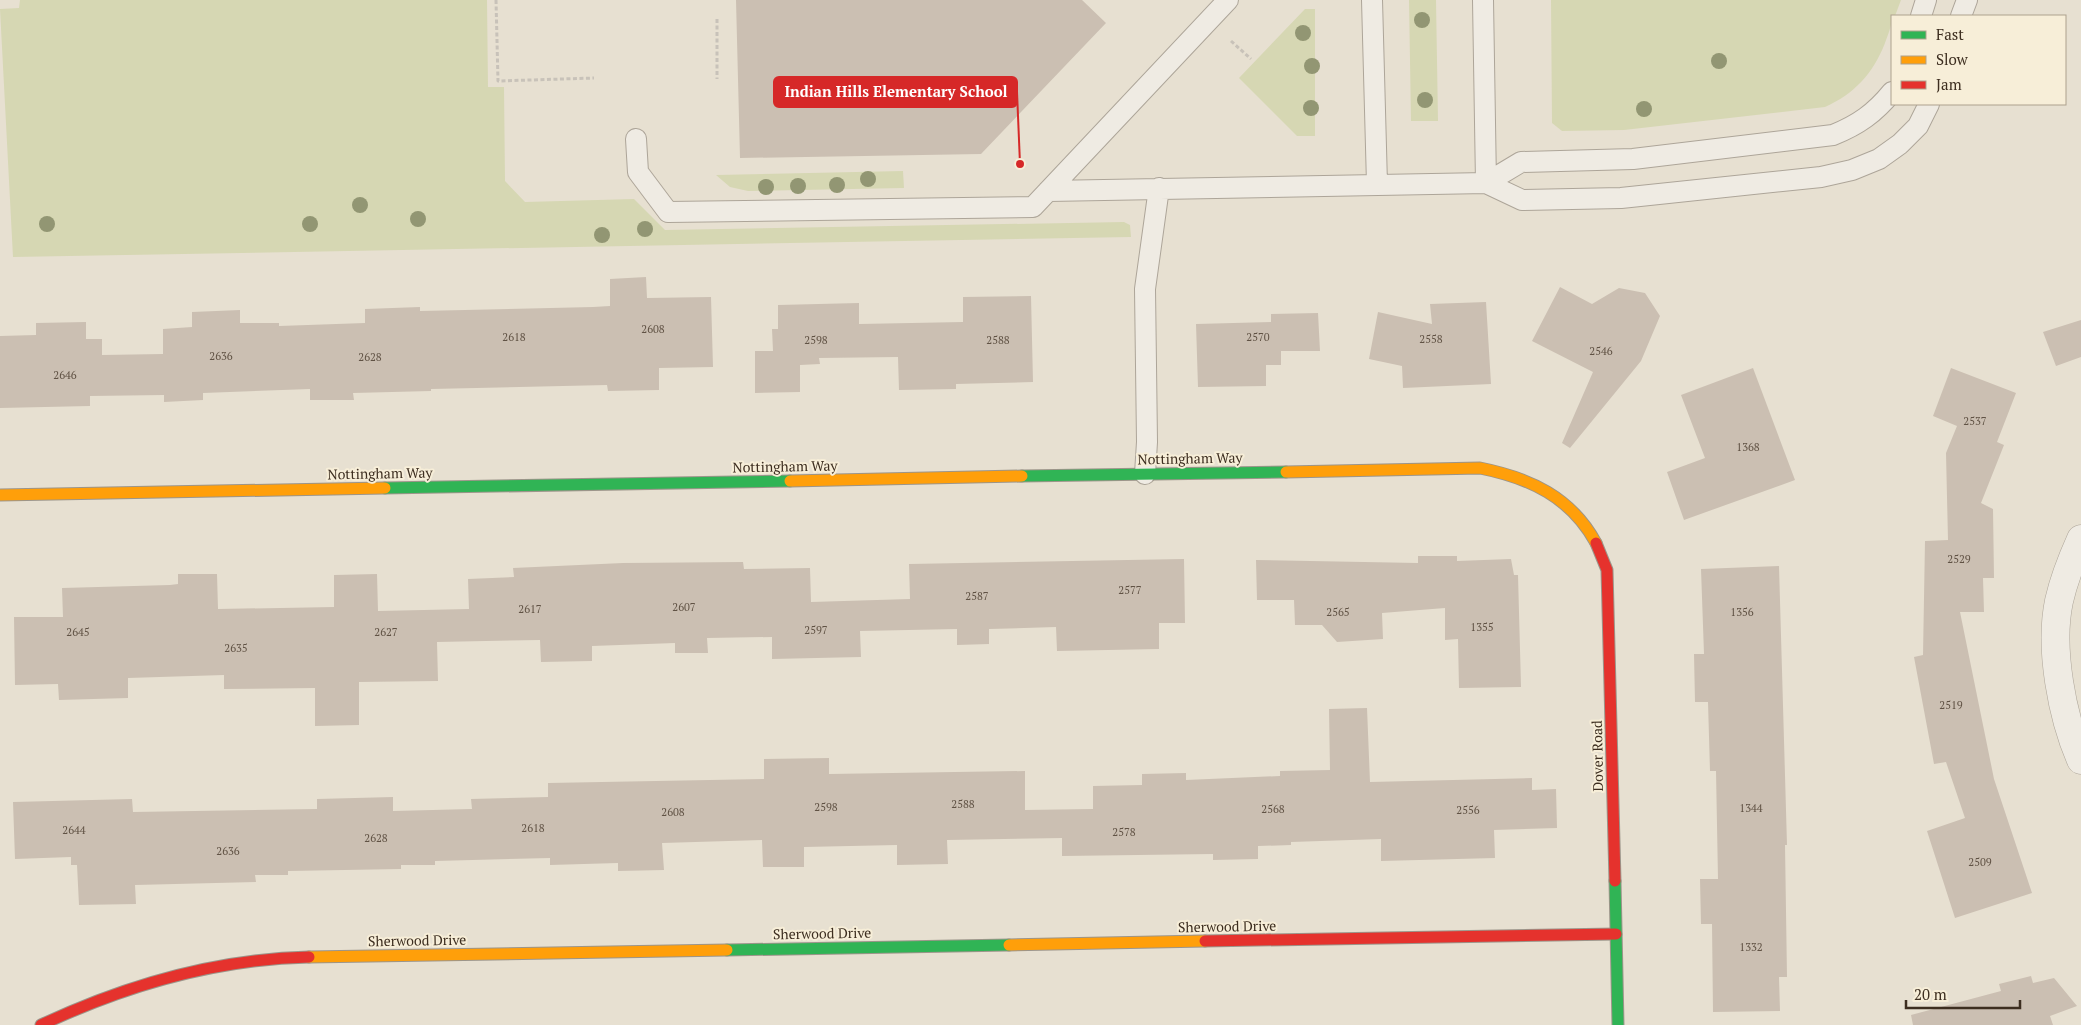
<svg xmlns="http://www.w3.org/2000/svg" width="2081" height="1025" viewBox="0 0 2081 1025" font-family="'PT Serif',serif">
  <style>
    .green { fill: #d6d7b3 }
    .building { fill: #cbbfb2 }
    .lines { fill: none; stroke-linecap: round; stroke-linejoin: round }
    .lane-casing { stroke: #ada599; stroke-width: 22 }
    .street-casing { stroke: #ada599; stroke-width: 29 }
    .fast-casing { stroke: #9c958a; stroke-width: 13 }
    .slow-casing { stroke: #9c958a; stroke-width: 13 }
    .jam-casing { stroke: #9c958a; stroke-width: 13 }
    .path { stroke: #c8c2b9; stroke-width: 3; stroke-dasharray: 4 2.5; stroke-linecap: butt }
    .lane { stroke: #efebe3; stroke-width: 20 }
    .street { stroke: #efebe3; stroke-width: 28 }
    .fast { stroke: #30b455; stroke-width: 11 }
    .slow { stroke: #ff9f0a; stroke-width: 11 }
    .jam { stroke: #e5322d; stroke-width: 11 }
    .tree { fill: #929673 }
    .labels { text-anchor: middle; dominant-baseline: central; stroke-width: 4; stroke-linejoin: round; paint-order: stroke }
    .number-label { font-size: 11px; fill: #605244 }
    .street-label { font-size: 14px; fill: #3d2e20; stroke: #f7eed8 }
    .leader { fill: none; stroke: #d62828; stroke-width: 2 }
    .callout-dot { fill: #d62828; stroke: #f7eed8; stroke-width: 2 }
    .callout { fill: #d62828; stroke: #d62828; stroke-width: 2 }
    .callout-label { font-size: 15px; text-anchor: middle; font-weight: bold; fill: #fff }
  </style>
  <rect width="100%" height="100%" fill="#e7e0d1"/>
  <path class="green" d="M 20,0 L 487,0 L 488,87 L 504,87 L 505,181 L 525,202 L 634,199 L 665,230 L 1124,222 L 1130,225 L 1131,237 L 13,257 L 0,9 L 19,8 Z
    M 1409,0 L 1436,0 L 1438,121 L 1411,121 Z
    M 1551,0 L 1901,0 L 1895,16 L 1892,16 C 1892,26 1888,34 1885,43 C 1873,74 1854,94 1825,107 L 1624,130 L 1562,131 L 1552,123 Z
    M 1305,9 L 1315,9 L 1315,136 L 1297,136 L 1239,78 Z
    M 903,171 L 904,188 L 748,191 L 730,187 L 716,175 Z"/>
  <path class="building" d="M 736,0 L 1082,0 L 1106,23 L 981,154 L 740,158 Z
    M 646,277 L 647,298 L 711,297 L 713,367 L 659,368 L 659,390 L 608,391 L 607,385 L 431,389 L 431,391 L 353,393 L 354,400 L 310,400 L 310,389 L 203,393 L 203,400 L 164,402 L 164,395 L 90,396 L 90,406 L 0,408 L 0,336 L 36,335 L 36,323 L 86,322 L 86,339 L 102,339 L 102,355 L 163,354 L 163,329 L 192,327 L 192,312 L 240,310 L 240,323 L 279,323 L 279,326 L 365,323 L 365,309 L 420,307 L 420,311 L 593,307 L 610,306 L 610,279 Z
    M 1560,287 L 1592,304 L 1619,288 L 1645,293 L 1660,316 L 1641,361 L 1570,448 L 1562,443 L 1593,372 L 1532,341 Z
    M 1031,296 L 1033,382 L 956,384 L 956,389 L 899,390 L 898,357 L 819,358 L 820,364 L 800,365 L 800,392 L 755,393 L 755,351 L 773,351 L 772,329 L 778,329 L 778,305 L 859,303 L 859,324 L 963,322 L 963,297 Z
    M 1486,302 L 1491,384 L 1403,388 L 1402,366 L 1369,359 L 1378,312 L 1432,324 L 1430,304 Z
    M 1318,313 L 1320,351 L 1281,351 L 1281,365 L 1266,365 L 1266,386 L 1198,387 L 1196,324 L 1271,322 L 1271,314 Z
    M 2081,320 L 2081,357 L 2056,366 L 2043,332 Z
    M 1753,368 L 1795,480 L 1684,520 L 1667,472 L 1705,458 L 1681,395 Z
    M 1951,368 L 2016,393 L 1997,442 L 2004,445 L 1981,503 L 1993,509 L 1994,578 L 1983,578 L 1984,612 L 1960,612 L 1994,779 L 2032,893 L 1955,918 L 1927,831 L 1965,818 L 1946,762 L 1934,764 L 1914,657 L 1923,655 L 1925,541 L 1948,540 L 1946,453 L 1957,426 L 1933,416 Z
    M 1418,556 L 1457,556 L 1457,561 L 1511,559 L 1514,575 L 1518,575 L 1521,687 L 1459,688 L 1458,639 L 1445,640 L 1445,608 L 1382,613 L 1383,639 L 1337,642 L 1322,625 L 1295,625 L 1294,600 L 1257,600 L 1256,560 L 1418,563 Z
    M 1184,559 L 1185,623 L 1159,623 L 1159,649 L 1057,651 L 1056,627 L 989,629 L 989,644 L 957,645 L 957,629 L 860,631 L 861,657 L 772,659 L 772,637 L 707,638 L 708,653 L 675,653 L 675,643 L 592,646 L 592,661 L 541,662 L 540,640 L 437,642 L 438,681 L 359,682 L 359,725 L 315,726 L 315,688 L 224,689 L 224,675 L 128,678 L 128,698 L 59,700 L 58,684 L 15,685 L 14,617 L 63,617 L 62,588 L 170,585 L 178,584 L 178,574 L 217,574 L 218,609 L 334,607 L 334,575 L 377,574 L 378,611 L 469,609 L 468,579 L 514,577 L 513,568 L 623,563 L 743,562 L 744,569 L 810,568 L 811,602 L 910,599 L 909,564 Z
    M 1779,566 L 1787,845 L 1785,845 L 1787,977 L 1779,977 L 1780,1011 L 1713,1012 L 1712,924 L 1701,924 L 1700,879 L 1718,879 L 1716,771 L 1710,771 L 1708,702 L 1695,702 L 1694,654 L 1704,654 L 1701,569 Z
    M 1367,708 L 1370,782 L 1532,778 L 1532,790 L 1556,789 L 1557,828 L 1494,830 L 1495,858 L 1381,861 L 1381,839 L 1291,842 L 1291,845 L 1258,846 L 1258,859 L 1213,860 L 1213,854 L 1062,856 L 1062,838 L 947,840 L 948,864 L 897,865 L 897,845 L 804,847 L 804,867 L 763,867 L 762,840 L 662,843 L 664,870 L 618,871 L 618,863 L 550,865 L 550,858 L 435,861 L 435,865 L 401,865 L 401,869 L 288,871 L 288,875 L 255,875 L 256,882 L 135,885 L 136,904 L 79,905 L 77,865 L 71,865 L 71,857 L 15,859 L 13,802 L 132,799 L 133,812 L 317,809 L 317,799 L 393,797 L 393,811 L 472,809 L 471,799 L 548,797 L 548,783 L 764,779 L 764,759 L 829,758 L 829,774 L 1025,771 L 1025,810 L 1093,809 L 1093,786 L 1142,785 L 1142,774 L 1186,773 L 1186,780 L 1280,776 L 1280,771 L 1330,770 L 1329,709 Z
    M 2031,976 L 2033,983 L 2054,978 L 2077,1006 L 2050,1016 L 2053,1025 L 1913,1025 L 1911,1015 L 2001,991 L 1999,984 Z"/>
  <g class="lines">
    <defs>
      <path id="lane" d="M 1372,0 L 1377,184
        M 1483,0 L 1486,183
        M 1921,16 L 1926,0
        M 1961,16 L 1967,0
        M 636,139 L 638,172 L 668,212 L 1033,207 L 1228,0
        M 1486,183 L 1521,162 L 1633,159 L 1833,135 C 1858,125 1875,113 1892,92
        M 1048,191 L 1486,183 L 1522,200 L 1621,198 L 1821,177 L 1852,170 L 1879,159 L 1900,144 L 1918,126 L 1929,104
        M 1145,474 L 1147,442 L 1145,289 L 1159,188"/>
      <path id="street" d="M 2081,539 C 2072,559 2064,579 2059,601 C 2049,648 2062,717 2081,760"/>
      <path id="fast" d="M 1022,476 L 1286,472
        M 385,488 L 790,481
        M 1615,881 L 1618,1025
        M 727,950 L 1009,945"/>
      <path id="slow" d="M 1286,472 L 1480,468 C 1530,478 1571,497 1596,543
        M 790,481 L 1022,476
        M 0,495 L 385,488
        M 1009,945 L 1205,941
        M 309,957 L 727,950"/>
      <path id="jam" d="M 1596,543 L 1607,570 L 1615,881
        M 1205,941 L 1616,934
        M 41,1025 C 126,985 214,959 309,957"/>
    </defs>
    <use href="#lane" class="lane-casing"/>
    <use href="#street" class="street-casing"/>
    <use href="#fast" class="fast-casing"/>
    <use href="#slow" class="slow-casing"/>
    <use href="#jam" class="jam-casing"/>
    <path class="path" d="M 496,0 L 498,81 L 594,78
      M 717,19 L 717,79
      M 1231,41 L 1251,59"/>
    <use href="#lane" class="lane"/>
    <use href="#street" class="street"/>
    <use href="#fast" class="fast"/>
    <use href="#slow" class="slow"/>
    <use href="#jam" class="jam"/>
  </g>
  <g class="tree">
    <circle cx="1422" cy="20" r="8"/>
    <circle cx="1303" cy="33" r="8"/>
    <circle cx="1719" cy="61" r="8"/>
    <circle cx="1312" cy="66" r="8"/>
    <circle cx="1425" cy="100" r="8"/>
    <circle cx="1311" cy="108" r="8"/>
    <circle cx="1644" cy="109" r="8"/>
    <circle cx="868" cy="179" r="8"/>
    <circle cx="837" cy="185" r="8"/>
    <circle cx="798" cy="186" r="8"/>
    <circle cx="766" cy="187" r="8"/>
    <circle cx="360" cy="205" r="8"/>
    <circle cx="418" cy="219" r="8"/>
    <circle cx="47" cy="224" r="8"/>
    <circle cx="310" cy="224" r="8"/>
    <circle cx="645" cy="229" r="8"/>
    <circle cx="602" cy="235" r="8"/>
  </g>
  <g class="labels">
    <g class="number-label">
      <text x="653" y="329">2608</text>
      <text x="514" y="337">2618</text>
      <text x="1258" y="337">2570</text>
      <text x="1431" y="339">2558</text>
      <text x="816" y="340">2598</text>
      <text x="998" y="340">2588</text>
      <text x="1601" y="351">2546</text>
      <text x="221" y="356">2636</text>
      <text x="370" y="357">2628</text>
      <text x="65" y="375">2646</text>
      <text x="1975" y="421">2537</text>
      <text x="1748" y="447">1368</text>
      <text x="1959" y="559">2529</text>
      <text x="1130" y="590">2577</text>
      <text x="977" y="596">2587</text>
      <text x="684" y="607">2607</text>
      <text x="530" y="609">2617</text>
      <text x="1338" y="612">2565</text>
      <text x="1742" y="612">1356</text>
      <text x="1482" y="627">1355</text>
      <text x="816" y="630">2597</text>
      <text x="78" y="632">2645</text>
      <text x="386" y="632">2627</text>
      <text x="236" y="648">2635</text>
      <text x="1951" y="705">2519</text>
      <text x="963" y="804">2588</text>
      <text x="826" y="807">2598</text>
      <text x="1751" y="808">1344</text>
      <text x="1273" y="809">2568</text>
      <text x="1468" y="810">2556</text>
      <text x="673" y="812">2608</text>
      <text x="533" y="828">2618</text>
      <text x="74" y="830">2644</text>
      <text x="1124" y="832">2578</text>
      <text x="376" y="838">2628</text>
      <text x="228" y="851">2636</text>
      <text x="1980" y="862">2509</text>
      <text x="1751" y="947">1332</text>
    </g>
    <g class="street-label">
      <text transform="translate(1190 458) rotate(-1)">Nottingham Way</text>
      <text transform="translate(785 466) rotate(-1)">Nottingham Way</text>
      <text transform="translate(380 473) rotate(-1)">Nottingham Way</text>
      <text transform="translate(1597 756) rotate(-91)">Dover Road</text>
      <text transform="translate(1227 926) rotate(-1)">Sherwood Drive</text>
      <text transform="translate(822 933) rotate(-1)">Sherwood Drive</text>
      <text transform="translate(417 940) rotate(-1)">Sherwood Drive</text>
    </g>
  </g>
  <path class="leader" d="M1020 164L1017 92"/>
  <circle class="callout-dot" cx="1020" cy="164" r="5"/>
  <rect class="callout" x="774" y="77" width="243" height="30" rx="5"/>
  <g class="callout-label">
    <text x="896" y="97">Indian Hills Elementary School</text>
  </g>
  <rect x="1891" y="15" width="175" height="90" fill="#f7eed8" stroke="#ada18e"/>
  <rect x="1901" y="31" width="25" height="8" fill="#30b455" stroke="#ada18e"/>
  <text x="1936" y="40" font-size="15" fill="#3d2e20">Fast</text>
  <rect x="1901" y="56" width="25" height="8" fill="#ff9f0a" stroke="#ada18e"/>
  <text x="1936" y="65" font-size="15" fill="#3d2e20">Slow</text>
  <rect x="1901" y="81" width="25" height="8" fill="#e5322d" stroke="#ada18e"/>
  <text x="1936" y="90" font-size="15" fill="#3d2e20">Jam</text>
  <path d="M1906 1000v8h114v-8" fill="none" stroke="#3d2e20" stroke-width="2.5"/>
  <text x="1914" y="1000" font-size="15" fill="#3d2e20" stroke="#f7eed8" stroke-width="4" paint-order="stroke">20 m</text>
</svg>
